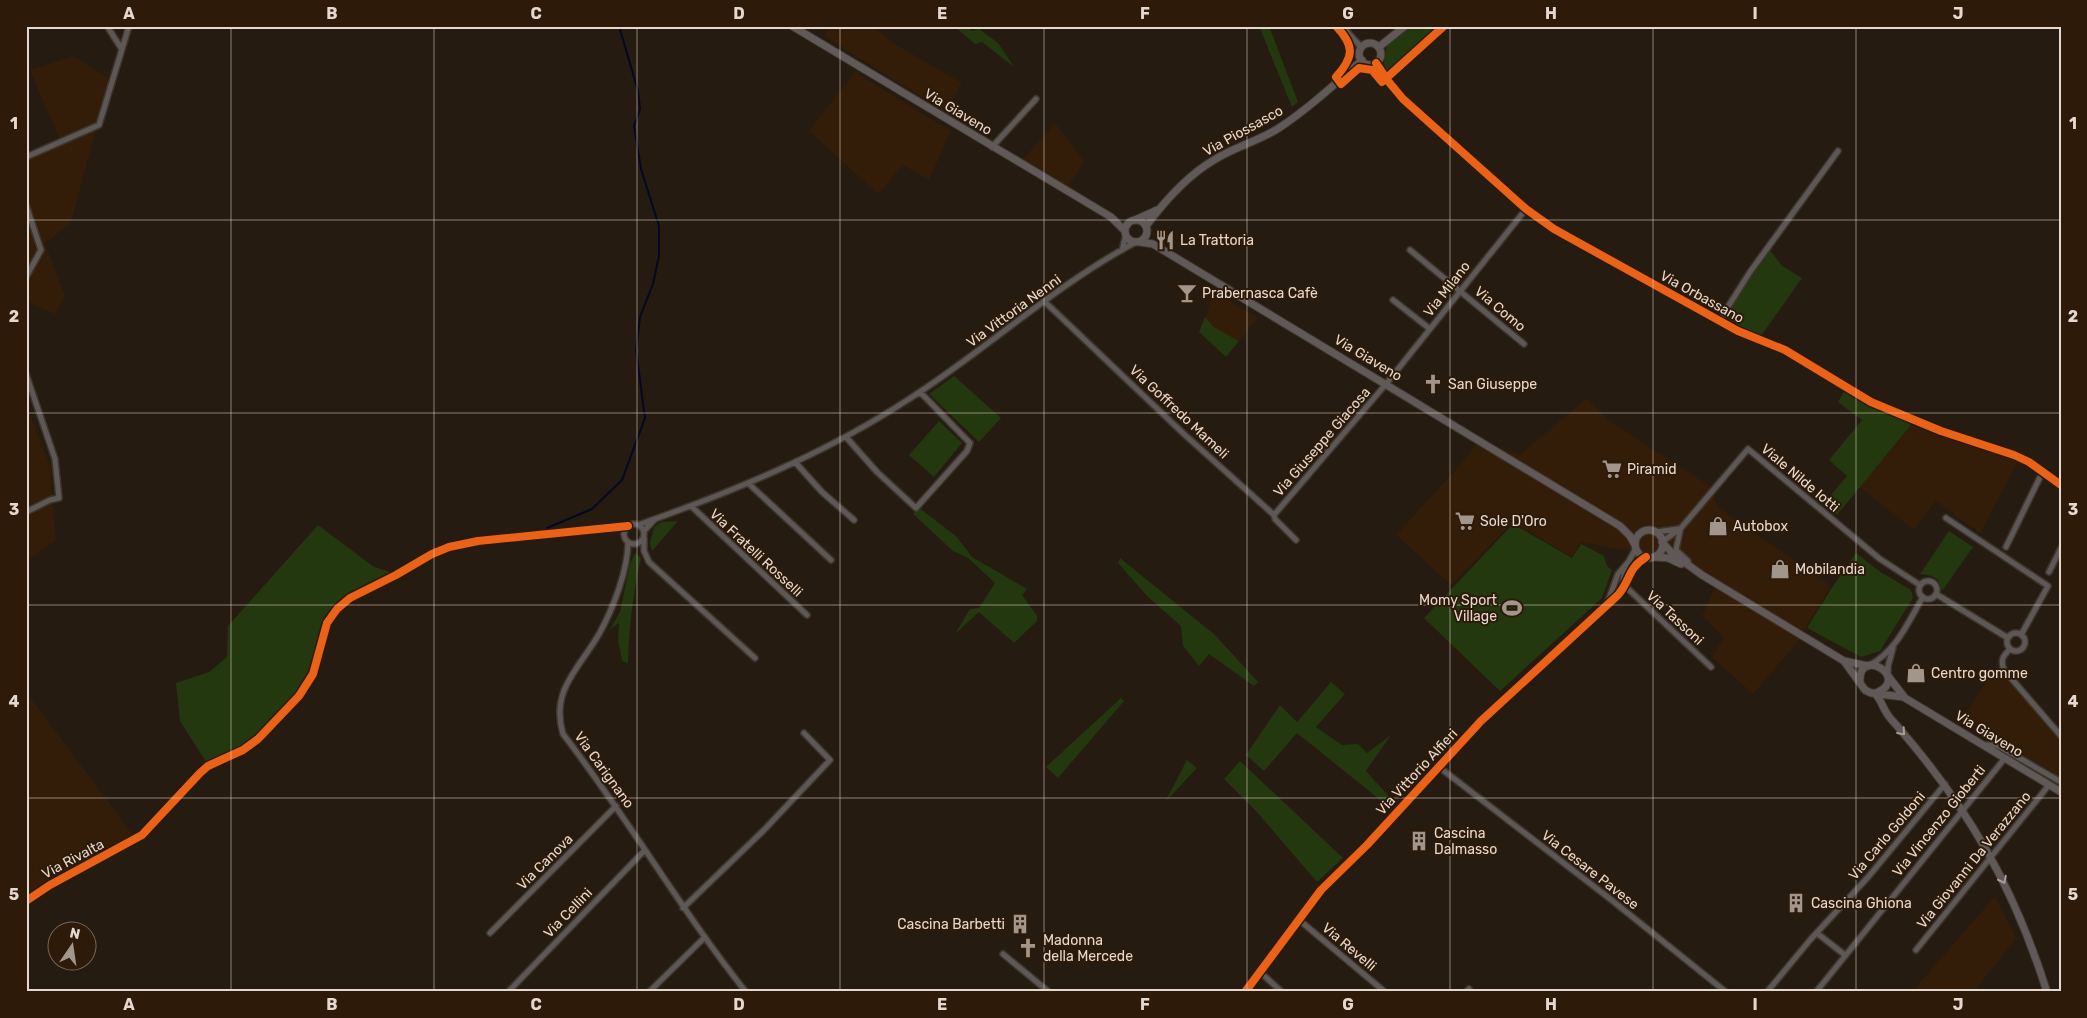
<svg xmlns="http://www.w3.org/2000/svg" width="2087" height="1018" viewBox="0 0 2087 1018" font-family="Rubik,sans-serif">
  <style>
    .built { fill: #331d08 }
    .green { fill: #23380e }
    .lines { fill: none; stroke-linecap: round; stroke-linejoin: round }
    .stream { stroke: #030920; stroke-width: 2 }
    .street-casing { stroke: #3e352d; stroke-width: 8 }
    .secondary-casing { stroke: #3e352d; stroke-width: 9 }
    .street { stroke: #5d5756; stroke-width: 5 }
    .secondary { stroke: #615957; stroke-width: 7 }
    .cycleway-casing { stroke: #2d1a09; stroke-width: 11 }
    .cycleway { stroke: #ea6118; stroke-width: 8 }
    .oneway { stroke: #aa9f98 }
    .grid { fill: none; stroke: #e5d8ce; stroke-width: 1; stroke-opacity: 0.55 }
    .labels { text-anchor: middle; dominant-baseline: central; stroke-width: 4; stroke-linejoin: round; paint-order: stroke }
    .street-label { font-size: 14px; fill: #e5d8ce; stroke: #2d1a09 }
    .poi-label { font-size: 14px; fill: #e5d8ce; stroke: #2d1a09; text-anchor: start }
    .neatline { fill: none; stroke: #e5d8ce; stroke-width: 2 }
    .grid-label { font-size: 16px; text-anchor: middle; font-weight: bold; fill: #e5d8ce }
  </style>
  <rect width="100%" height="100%" fill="#251b11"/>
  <path class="built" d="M 830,26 L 873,26 L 895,44 L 962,83 L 946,112 L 824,36 Z
    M 74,56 L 109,79 L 71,223 L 45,243 L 65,296 L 55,314 L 26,301 L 26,156 L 59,138 L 30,70 Z
    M 855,72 L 951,131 L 929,180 L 903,165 L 878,194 L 809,131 Z
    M 1055,123 L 1084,161 L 1068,187 L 1023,159 Z
    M 1214,291 L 1258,318 L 1239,341 L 1214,327 L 1205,317 Z
    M 1587,398 L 1611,422 L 1710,486 L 1718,507 L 1831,586 L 1796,644 L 1753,694 L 1712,657 L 1724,637 L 1702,616 L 1717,584 L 1667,558 L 1580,542 L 1572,557 L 1513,522 L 1451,585 L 1396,535 L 1468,456 L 1478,440 L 1520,455 Z
    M 26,404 L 50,465 L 56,540 L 26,562 Z
    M 1911,425 L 1954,441 L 1968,441 L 1969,443 L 2019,459 L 1980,533 L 1936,501 L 1914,530 L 1860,487 Z
    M 1996,666 L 2061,736 L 2061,777 L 1963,719 Z
    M 26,692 L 133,835 L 26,903 Z
    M 1995,896 L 2016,938 L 1974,992 L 1912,992 Z"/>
  <path class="green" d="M 954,26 L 966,26 L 972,31 L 979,29 L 998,43 L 1014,67 L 982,42 L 975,44 Z
    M 1259,26 L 1269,26 L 1298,102 L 1292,107 Z
    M 1409,26 L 1442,26 L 1387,75 L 1383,67 L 1387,46 Z
    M 1770,250 L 1782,266 L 1802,278 L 1761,336 L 1727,321 L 1726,313 Z
    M 1205,317 L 1214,327 L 1239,341 L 1226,357 L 1199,332 Z
    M 954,376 L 1001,418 L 979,442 L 929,394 Z
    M 1845,390 L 1911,425 L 1837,515 L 1823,504 L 1847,476 L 1829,460 L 1862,420 L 1838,402 Z
    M 939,421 L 962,443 L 934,477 L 909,455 Z
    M 919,508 L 956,536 L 972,557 L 1027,589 L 1022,595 L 1037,616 L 1037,621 L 1014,643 L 979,612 L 955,634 L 970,609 L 979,608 L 995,583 L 968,558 L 953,551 L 913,514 Z
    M 678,521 L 652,551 L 650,543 L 654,527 L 662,522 Z
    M 1513,524 L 1572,558 L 1581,544 L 1604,556 L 1607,566 L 1612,570 L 1602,598 L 1500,691 L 1424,618 Z
    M 318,525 L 374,567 L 394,573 L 341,599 L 326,617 L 308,678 L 295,696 L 264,731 L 235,751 L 206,762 L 180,721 L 176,683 L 209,672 L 227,657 L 228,626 Z
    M 1949,531 L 1973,547 L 1942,591 C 1939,576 1934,576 1920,574 Z
    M 635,553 L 641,558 C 633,593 629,628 628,663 L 622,661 L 618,640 L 619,623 L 610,629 L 620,612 L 630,564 Z
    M 1856,553 L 1879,571 L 1911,590 L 1913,598 L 1880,651 L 1861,657 L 1807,628 L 1831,589 Z
    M 1120,558 L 1215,635 L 1258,682 L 1254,686 L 1209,654 L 1199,666 L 1183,646 L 1181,626 L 1148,597 L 1118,563 Z
    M 1331,682 L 1345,694 L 1316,727 L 1342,745 L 1358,744 L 1367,753 L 1391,735 L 1366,771 L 1393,801 L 1384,803 L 1297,733 L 1264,771 L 1246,755 L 1280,705 L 1297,722 Z
    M 1121,698 L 1124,701 L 1058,778 L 1046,767 Z
    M 1187,760 L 1197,768 L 1165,802 Z
    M 1240,761 L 1343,858 L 1317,882 L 1256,811 L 1224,779 Z"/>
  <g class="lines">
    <path class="stream" d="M 547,528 L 592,509 L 622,480 L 645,418 L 636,350 L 640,317 L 653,284 L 659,256 L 659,226 L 641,169 L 634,126 L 640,109 L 638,91 L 619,26"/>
    <defs>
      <path id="street" d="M 107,26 L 121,48
        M 1342,26 L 1361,47
        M 1376,63 L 1388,81 L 1403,99 L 1526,209 L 1554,229 L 1738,331 L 1785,350 L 1871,402 L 1941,431 L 2014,455 L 2029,462 L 2061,485
        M 992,147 L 1036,99
        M 26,157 L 99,125 L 129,26
        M 26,205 L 41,250 L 26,277
        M 1122,250 L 1126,235
        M 1410,250 L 1524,344
        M 1393,300 L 1430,329
        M 1045,302 L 1185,435 L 1274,515 L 1275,519 L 1296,540
        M 1719,321 L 1750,272 L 1838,151
        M 26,374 L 55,459 L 59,498 L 50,500 L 26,512
        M 846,437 L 877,472 L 916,508 L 967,451 L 970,443 L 920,392
        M 795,462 L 822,492 L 854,520
        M 748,483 L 831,560
        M 691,506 L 807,615
        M 1274,515 L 1386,384 L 1526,209
        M 1946,518 L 2048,586 L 2021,635
        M624 534a10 10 0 1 1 20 0a10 10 0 1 1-20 0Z
        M 638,525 C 732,492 825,454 909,399 C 986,350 1055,285 1136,242
        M 644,531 L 655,519
        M 1680,531 L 1676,550 L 1688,561
        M 1656,532 L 1678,529
        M 644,538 L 644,551 L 649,562 L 755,658
        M 628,542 C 628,570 613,609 599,634 C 579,669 550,690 563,734 C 628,818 680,909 746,992
        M 1662,542 L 1681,528 L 1748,449 L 1880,559 L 1920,585
        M 2006,547 L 2043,471
        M 1626,565 L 1623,580 L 1625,586 L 1711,667
        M 2049,572 L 2061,548
        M1919 590a9 9 0 1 1 18 0a9 9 0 1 1-18 0Z
        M 1936,594 L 2008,638
        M 1607,604 L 1618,574 L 1629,561 L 1636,548
        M2007 642a9 9 0 1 1 18 0a9 9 0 1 1-18 0Z
        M 2010,649 C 2003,656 2000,660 2004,670 L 2061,736
        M 1870,665 C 1897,650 1908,622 1923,597
        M 1888,676 L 1888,666 L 1893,648
        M 1984,745 L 1995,745 L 2002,748 L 2061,782
        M 1439,767 L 1609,898 L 1726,992
        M 683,908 L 763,831 L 830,760 L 804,733
        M 1298,919 L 1385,992
        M 490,933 L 616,806
        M 1818,934 L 1845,955
        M 1916,950 L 2049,785
        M 1003,954 L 1049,992
        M 1260,972 L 1282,992
        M 508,992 L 644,851
        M 649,992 L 705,937
        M 1245,992 L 1321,890 L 1367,845 L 1481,721 L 1618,595 C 1631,580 1627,569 1646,557
        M 1466,992 L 1469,989
        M 1767,992 L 1810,940 L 1869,876 L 1945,784
        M 1816,992 L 2005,758"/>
      <path id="secondary" d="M 792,26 L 1111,217 L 1125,231
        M1359 54a11 11 0 1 1 22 0a11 11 0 1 1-22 0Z
        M 1379,47 L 1405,26
        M 1135,220 L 1157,210
        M1125 231a11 11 0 1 1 22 0a11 11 0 1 1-22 0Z
        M 1146,226 C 1164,202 1188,175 1214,160 C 1234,147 1259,141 1279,128 C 1309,108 1335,84 1362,60
        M 1140,242 L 1153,244 L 1620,526 L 1630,536 L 1635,545
        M1635 544a14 14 0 1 1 28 0a14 14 0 1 1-28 0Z
        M 1662,542 L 1673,554 L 1702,575 L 1844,661 L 1868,666
        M 1654,557 L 1668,558 L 1681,564
        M 1844,661 L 1865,690 L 1871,693 L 1904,697
        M 1888,676 L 1905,698 L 2061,792
        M 1860,682 C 1858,646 1910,677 1878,692
        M 1874,693 C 1880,697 1882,706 1886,712 C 1889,718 1894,722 1898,727 C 1969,809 2014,887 2047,992
        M 26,901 L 50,885 L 142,835 L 200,773 L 208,766 L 243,750 L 258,739 L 299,696 L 313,674 L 327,623 L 337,609 L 350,598 L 396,575 L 432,554 L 449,547 L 478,541 L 628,526"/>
    </defs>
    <use href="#street" class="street-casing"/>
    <use href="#secondary" class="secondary-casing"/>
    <use href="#street" class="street"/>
    <use href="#secondary" class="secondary"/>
    <defs>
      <path id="cycleway" d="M 1336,26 C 1355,46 1354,57 1336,77 L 1341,84 L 1359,68 L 1372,70 L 1382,82 L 1444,26
        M 1376,63 L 1388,81 L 1403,99 L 1526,209 L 1554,229 L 1738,331 L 1785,350 L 1871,402 L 1941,431 L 2014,455 L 2029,462 L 2061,485
        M 26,901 L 50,885 L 142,835 L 200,773 L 208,766 L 243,750 L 258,739 L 299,696 L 313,674 L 327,623 L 337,609 L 350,598 L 396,575 L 432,554 L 449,547 L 478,541 L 628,526
        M 1245,992 L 1321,890 L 1367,845 L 1481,721 L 1618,595 C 1631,580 1627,569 1646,557"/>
    </defs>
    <use href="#cycleway" class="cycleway-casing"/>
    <use href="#cycleway" class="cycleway"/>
  </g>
  <defs><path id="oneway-chevron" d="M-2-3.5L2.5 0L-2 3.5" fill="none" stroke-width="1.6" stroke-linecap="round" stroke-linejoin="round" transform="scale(1.25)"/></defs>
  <g class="oneway">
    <use href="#oneway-chevron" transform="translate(1902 732) rotate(49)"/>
    <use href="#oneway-chevron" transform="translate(2003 880) rotate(63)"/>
  </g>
  <path class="grid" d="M 231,26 L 231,992M 434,26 L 434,992M 637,26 L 637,992M 840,26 L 840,992M 1044,26 L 1044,992M 1247,26 L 1247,992M 1450,26 L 1450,992M 1653,26 L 1653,992M 1856,26 L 1856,992M 26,220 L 2061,220M 26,413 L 2061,413M 26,605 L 2061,605M 26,798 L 2061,798"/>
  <defs>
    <symbol id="restaurant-bare" viewBox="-9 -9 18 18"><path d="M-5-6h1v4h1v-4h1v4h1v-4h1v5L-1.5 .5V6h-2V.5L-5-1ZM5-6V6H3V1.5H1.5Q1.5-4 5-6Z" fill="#a2968c" stroke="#2d1a09" stroke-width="2.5" paint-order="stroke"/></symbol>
    <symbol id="bar-bare" viewBox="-9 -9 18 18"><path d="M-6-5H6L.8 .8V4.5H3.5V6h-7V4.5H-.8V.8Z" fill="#a2968c" stroke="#2d1a09" stroke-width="2.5" paint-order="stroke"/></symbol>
    <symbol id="church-bare" viewBox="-9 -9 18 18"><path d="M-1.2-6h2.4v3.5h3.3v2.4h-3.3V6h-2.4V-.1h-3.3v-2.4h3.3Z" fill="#a2968c" stroke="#2d1a09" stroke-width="2.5" paint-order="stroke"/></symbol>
    <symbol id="supermarket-bare" viewBox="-9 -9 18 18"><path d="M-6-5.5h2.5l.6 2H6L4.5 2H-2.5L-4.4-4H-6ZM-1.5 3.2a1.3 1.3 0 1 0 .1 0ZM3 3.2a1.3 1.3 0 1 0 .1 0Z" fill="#a2968c" stroke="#2d1a09" stroke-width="2.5" paint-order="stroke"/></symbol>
    <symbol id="shop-bare" viewBox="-9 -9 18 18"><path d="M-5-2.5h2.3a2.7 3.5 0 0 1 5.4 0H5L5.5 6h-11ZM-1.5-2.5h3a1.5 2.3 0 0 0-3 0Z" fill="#a2968c" stroke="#2d1a09" stroke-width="2.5" paint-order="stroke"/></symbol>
    <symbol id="stadium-bare" viewBox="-9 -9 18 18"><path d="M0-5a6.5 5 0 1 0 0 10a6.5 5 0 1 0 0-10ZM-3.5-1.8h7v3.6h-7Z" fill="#a2968c" stroke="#2d1a09" stroke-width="2.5" paint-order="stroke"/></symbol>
    <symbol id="building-bare" viewBox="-9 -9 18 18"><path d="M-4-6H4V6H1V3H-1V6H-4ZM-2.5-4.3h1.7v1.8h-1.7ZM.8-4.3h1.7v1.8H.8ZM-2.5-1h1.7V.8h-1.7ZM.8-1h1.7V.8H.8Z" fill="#a2968c" stroke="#2d1a09" stroke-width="2.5" paint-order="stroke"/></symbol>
  </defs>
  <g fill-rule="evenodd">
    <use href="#restaurant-bare" x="1151" y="226" width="28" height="28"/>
    <use href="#bar-bare" x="1173" y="279" width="28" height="28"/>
    <use href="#church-bare" x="1419" y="370" width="28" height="28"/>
    <use href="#supermarket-bare" x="1598" y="455" width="28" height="28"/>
    <use href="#supermarket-bare" x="1451" y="507" width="28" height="28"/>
    <use href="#shop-bare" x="1704" y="512" width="28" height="28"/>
    <use href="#shop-bare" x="1766" y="555" width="28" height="28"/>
    <use href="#stadium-bare" x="1498" y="594" width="28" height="28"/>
    <use href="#shop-bare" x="1902" y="659" width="28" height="28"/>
    <use href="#building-bare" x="1405" y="827" width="28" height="28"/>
    <use href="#building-bare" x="1782" y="889" width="28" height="28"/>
    <use href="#building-bare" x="1006" y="910" width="28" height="28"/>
    <use href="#church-bare" x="1014" y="934" width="28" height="28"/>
  </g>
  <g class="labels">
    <g class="street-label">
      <text transform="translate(958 112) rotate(31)">Via Giaveno</text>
      <text transform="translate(1243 131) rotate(-29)">Via Piossasco</text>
      <text transform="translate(1447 289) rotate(-52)">Via Milano</text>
      <text transform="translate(1702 297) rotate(29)">Via Orbassano</text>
      <text transform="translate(1500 309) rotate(40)">Via Como</text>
      <text transform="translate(1014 311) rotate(-36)">Via Vittoria Nenni</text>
      <text transform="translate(1368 358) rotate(31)">Via Giaveno</text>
      <text transform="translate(1179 412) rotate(43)">Via Goffredo Mameli</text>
      <text transform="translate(1322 442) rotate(-49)">Via Giuseppe Giacosa</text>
      <text transform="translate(1800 478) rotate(40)">Viale Nilde Iotti</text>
      <text transform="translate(756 553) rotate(43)">Via Fratelli Rosselli</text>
      <text transform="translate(1675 618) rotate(43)">Via Tassoni</text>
      <text transform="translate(1989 734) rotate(31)">Via Giaveno</text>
      <text transform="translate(604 770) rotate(54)">Via Carignano</text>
      <text transform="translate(1417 772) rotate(-47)">Via Vittorio Alfieri</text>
      <text transform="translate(1939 821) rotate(-51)">Via Vincenzo Gioberti</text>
      <text transform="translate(1887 836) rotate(-50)">Via Carlo Goldoni</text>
      <text transform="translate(73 859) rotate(-28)">Via Rivalta</text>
      <text transform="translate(1974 860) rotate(-51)">Via Giovanni Da Verazzano</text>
      <text transform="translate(545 862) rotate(-45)">Via Canova</text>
      <text transform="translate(1590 870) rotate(38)">Via Cesare Pavese</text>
      <text transform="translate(568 913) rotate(-46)">Via Cellini</text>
      <text transform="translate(1349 947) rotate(40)">Via Revelli</text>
    </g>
    <g class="poi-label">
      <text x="1180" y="240">La Trattoria</text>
      <text x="1202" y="293">Prabernasca Cafè</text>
      <text x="1448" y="384">San Giuseppe</text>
      <text x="1627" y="469">Piramid</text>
      <text x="1480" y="521">Sole D'Oro</text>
      <text x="1733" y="526">Autobox</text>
      <text x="1795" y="569">Mobilandia</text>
      <text x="1497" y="600" text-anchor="end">Momy Sport<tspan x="1497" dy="16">Village</tspan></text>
      <text x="1931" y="673">Centro gomme</text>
      <text x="1434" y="833">Cascina<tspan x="1434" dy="16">Dalmasso</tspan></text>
      <text x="1811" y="903">Cascina Ghiona</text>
      <text x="1005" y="924" text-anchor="end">Cascina Barbetti</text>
      <text x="1043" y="940">Madonna<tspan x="1043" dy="16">della Mercede</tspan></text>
    </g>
  </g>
  <rect width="2087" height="1018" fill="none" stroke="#2d1a09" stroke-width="55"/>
  <g transform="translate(72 946) rotate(13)"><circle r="24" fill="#2d1a09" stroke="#776658"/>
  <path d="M0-4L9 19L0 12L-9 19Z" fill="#a2968c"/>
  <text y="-8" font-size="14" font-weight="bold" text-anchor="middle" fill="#e5d8ce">N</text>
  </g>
  <rect x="28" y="28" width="2032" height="962" class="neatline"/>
  <g class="grid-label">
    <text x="129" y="19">A</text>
    <text x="332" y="19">B</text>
    <text x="536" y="19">C</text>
    <text x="739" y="19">D</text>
    <text x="942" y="19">E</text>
    <text x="1145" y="19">F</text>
    <text x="1348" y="19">G</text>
    <text x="1551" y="19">H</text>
    <text x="1755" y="19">I</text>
    <text x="1958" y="19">J</text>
    <text x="14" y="129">1</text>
    <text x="2073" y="129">1</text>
    <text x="14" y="322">2</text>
    <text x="2073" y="322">2</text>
    <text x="14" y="515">3</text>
    <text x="2073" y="515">3</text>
    <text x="14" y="707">4</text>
    <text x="2073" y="707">4</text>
    <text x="14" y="900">5</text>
    <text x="2073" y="900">5</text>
    <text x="129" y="1010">A</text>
    <text x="332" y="1010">B</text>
    <text x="536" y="1010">C</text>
    <text x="739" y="1010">D</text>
    <text x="942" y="1010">E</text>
    <text x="1145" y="1010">F</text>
    <text x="1348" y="1010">G</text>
    <text x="1551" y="1010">H</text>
    <text x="1755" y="1010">I</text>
    <text x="1958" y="1010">J</text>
  </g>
</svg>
